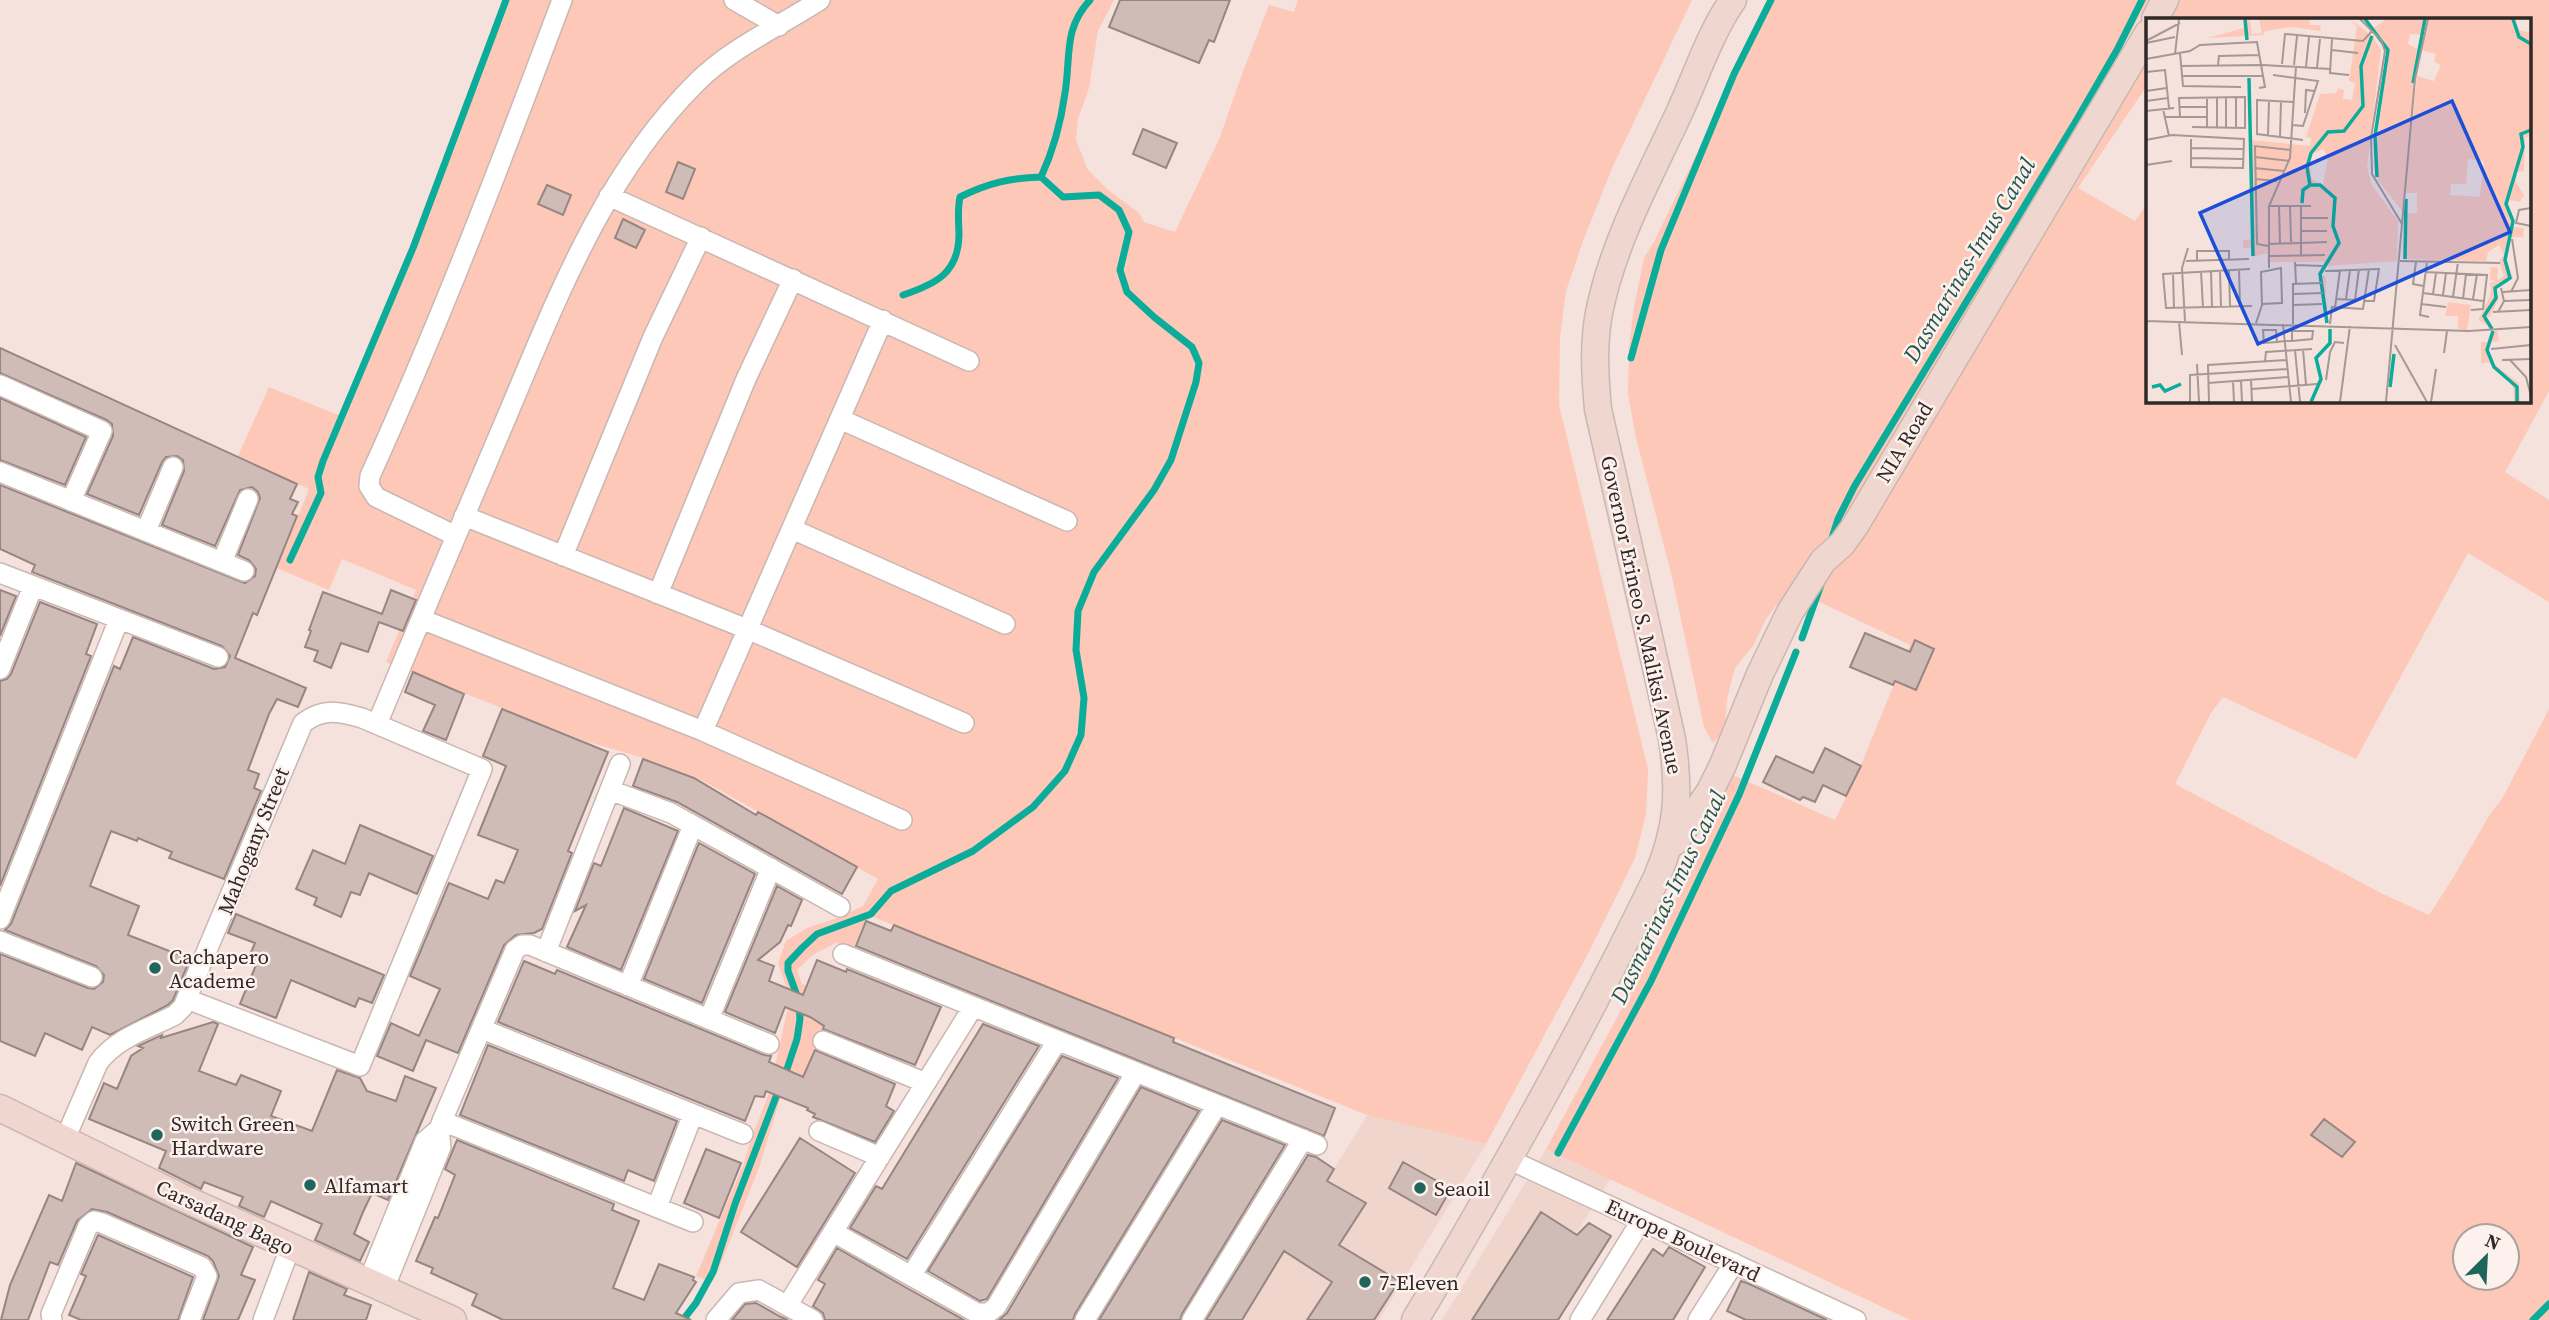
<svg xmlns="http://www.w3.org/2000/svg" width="2549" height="1320" viewBox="0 0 2549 1320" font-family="'Source Serif 4',serif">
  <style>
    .built { fill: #f0d5cd }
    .green { fill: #fdc8b8; fill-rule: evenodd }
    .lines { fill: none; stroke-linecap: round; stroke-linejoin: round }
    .stream { stroke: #0bac99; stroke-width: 7 }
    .building { fill: #cfbcb6; stroke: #978580; stroke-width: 2 }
    .street-casing { stroke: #c9b7b1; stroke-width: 22 }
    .secondary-casing { stroke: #c9b7b1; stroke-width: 29 }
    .street { stroke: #fff; stroke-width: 19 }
    .secondary { stroke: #efd6cf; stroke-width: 26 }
    .poi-dot { fill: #1e665c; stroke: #fdf1ee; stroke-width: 2.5 }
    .labels { text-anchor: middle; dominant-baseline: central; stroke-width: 5; stroke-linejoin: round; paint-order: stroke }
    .street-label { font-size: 21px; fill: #302927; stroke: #fdf1ee }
    .poi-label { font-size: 21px; fill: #302927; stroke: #fdf1ee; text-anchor: start }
    .water-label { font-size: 23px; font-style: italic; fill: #20574e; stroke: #fdf1ee }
    .inset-river { fill: none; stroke: #0bac99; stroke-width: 3.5 }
    .inset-road { fill: none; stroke: #a69894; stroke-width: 2 }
    .view { fill: #1d4ed8; fill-opacity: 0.15; stroke: #1d4ed8; stroke-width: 3.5 }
    .inset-edge { fill: none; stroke: #302927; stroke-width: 3.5 }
  </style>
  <rect width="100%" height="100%" fill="#f5e2dc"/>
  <path class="built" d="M 1367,1115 L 1486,1144 L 1379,1320 L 1242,1320 Z
    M 1546,1149 L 1610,1179 L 1522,1320 L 1442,1320 Z"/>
  <path class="green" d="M 506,0 L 1114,0 L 1098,31 L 1089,88 L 1078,119 L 1076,140 L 1088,170 L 1108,190 L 1138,212 L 1144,222 L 1175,232 L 1220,137 L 1242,74 L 1269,5 L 1294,12 L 1298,0 L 1692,0 L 1613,166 L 1583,241 L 1566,291 L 1560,336 L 1559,405 L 1648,769 L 1646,814 L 1635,858 L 1589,952 L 1486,1144 L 1367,1115 L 873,917 L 864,923 L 854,947 L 836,943 L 814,954 L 797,970 L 802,984 L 820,991 L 825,1023 L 803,1077 L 781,1096 L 759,1168 L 719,1268 L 712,1282 L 696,1276 L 744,1163 L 750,1142 L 769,1093 L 790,998 L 778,963 L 786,941 L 807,928 L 837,918 L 863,906 L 878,879 L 696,777 L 637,756 L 585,741 L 386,662 L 416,590 L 342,559 L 329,590 L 277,568 L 309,489 L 238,456 L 269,387 L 343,417 L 413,248 Z
    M 1771,0 L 2149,0 L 2031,206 L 1853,504 L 1766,619 L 1753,646 L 1735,668 L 1727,699 L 1725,730 L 1713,743 L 1704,727 L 1672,577 L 1636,438 L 1628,394 L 1629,347 L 1634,307 L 1644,258 L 1655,240 Z
    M 2178,0 L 2549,0 L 2549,391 L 2505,472 L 2549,500 L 2549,602 L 2468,553 L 2356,759 L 2223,697 L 2211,713 L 2175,784 L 2383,894 L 2429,915 L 2453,878 L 2490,814 L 2502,799 L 2549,709 L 2549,1320 L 1910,1320 L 1546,1149 L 1661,936 L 1696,849 L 1733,775 L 1835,820 L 1861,765 L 1910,645 L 1809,597 L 2148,54 L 2148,84 L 2078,188 L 2135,221 L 2148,202 L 2148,401 L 2530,401 L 2530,19 L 2168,19 ZM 2465,1236 L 2507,1236 L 2507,1278 L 2465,1278 Z"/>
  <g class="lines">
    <path class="stream" d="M 903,295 C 936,284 958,273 959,236 C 959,222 957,211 960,197 C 988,183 1010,178 1041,177
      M 1631,358 L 1661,250 L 1734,74 L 1771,0
      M 1831,541 L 1838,519 L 1854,487 L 2076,121 L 2117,50 L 2142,0
      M 290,560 L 321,493 L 318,477 L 323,461 L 413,248 L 506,0
      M 1802,638 L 1823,579
      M 784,1078 L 797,1039 L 800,1019 L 799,1001 L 788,971 L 788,963 L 802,948 L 817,934 L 871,914 L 891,891 L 973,851 L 1033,807 L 1065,771 L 1081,735 L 1084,698 L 1076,650 L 1078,611 L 1094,572 L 1154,490 L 1171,460 L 1196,382 L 1199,363 L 1192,347 L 1154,317 L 1127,292 L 1120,270 L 1129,232 L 1119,210 L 1099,195 L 1063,197 L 1041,177 C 1053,151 1061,122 1065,93 C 1071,57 1063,29 1090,0
      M 1558,1153 L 1651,981 L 1739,795 L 1796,652
      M 683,1320 L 696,1303 L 713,1272 L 735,1204 L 779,1089
      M 2533,1320 L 2549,1304"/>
  </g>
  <path class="building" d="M 1120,0 L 1230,0 L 1214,42 L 1209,40 L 1199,63 L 1109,27 Z
    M 1143,129 L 1177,143 L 1166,168 L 1133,154 Z
    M 678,162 L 695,169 L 683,199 L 666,192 Z
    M 547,185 L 571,195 L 563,215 L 538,204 Z
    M 623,219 L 645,230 L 636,248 L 615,238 Z
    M 0,348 L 297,484 L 290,499 L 298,502 L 292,514 L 297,516 L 257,615 L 253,613 L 235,658 L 306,688 L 298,707 L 277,699 L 269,714 L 248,770 L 259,774 L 254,788 L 261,791 L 224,879 L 169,858 L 172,852 L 138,838 L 137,841 L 111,831 L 90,886 L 139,906 L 128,935 L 190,959 L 173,1000 L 168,1005 L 110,1035 L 92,1027 L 82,1050 L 45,1033 L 35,1056 L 0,1041 L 0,954 L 88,988 L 94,989 L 103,982 L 104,975 L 96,966 L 5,930 L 11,924 L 114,666 L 120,669 L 133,637 L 214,669 L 225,667 L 230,656 L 222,646 L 32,572 L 35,565 L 0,549 L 0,485 L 245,583 L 255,576 L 256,569 L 249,560 L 238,555 L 260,498 L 258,492 L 252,487 L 240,490 L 215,546 L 162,525 L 184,471 L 183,460 L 177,456 L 166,457 L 162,462 L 139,515 L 87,494 L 113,436 L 112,424 L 107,420 L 0,373 Z
    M 0,398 L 86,437 L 65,485 L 0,460 Z
    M 0,590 L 16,596 L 0,636 Z
    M 391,590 L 416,600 L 403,631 L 379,622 L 368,652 L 341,643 L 331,668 L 314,661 L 318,651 L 305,647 L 311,631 L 309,630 L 323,592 L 382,614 Z
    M 40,602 L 97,624 L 86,654 L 91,656 L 0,886 L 0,681 L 7,679 L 11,674 Z
    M 1865,633 L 1910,652 L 1915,640 L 1934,649 L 1916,690 L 1895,681 L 1893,685 L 1850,667 Z
    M 413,672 L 464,694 L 446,740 L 423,731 L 435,705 L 405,692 Z
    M 502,709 L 608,752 L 568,851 L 572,853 L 542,929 L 534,933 L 516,935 L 504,945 L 458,1053 L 426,1040 L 413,1071 L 377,1056 L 391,1023 L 419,1036 L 440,989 L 410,976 L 449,883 L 488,899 L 496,880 L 504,883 L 518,850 L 478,835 L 506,766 L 483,756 Z
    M 1825,748 L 1861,766 L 1846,796 L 1823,785 L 1815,802 L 1803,797 L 1800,800 L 1763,782 L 1776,756 L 1813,773 Z
    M 643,759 L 694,778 L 756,815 L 758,812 L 857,867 L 842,894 L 677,802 L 633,786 Z
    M 624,808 L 678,831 L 621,970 L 567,947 L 586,905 L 575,911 L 594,863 L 601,866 Z
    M 360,825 L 433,856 L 417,894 L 369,873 L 360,895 L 351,892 L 341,917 L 314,905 L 317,898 L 296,889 L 313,850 L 345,864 Z
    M 699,843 L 755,874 L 702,1003 L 644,979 Z
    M 777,886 L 802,900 L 791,926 L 788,925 L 780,942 L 758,960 L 774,966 L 769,981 L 803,995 L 817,960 L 846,972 L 847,969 L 941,1007 L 915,1065 L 823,1029 L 824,1026 L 810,1017 L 785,1007 L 775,1033 L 725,1012 Z
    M 236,914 L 384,975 L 372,1003 L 359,998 L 355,1007 L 291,980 L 276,1018 L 240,1004 L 256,965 L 247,962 L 255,943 L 228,933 Z
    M 866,921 L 891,931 L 894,925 L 923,937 L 1174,1038 L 1173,1042 L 1335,1108 L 1324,1136 L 856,946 Z
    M 524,961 L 555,974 L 557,970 L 764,1055 L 771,1056 L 769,1062 L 803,1077 L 815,1050 L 895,1084 L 886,1106 L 894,1111 L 875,1142 L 813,1117 L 815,1114 L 807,1110 L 808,1108 L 766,1091 L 764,1097 L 755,1096 L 745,1121 L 498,1022 Z
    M 213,1022 L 218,1024 L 199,1071 L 236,1085 L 241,1075 L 281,1091 L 271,1116 L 312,1131 L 337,1070 L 360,1078 L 367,1091 L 396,1101 L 405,1076 L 436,1088 L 388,1200 L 372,1193 L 363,1212 L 354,1234 L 369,1242 L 360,1261 L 315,1240 L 322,1224 L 271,1201 L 264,1217 L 239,1206 L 243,1197 L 204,1182 L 201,1189 L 159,1168 L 166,1151 L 89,1119 L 104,1083 L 117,1089 L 131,1056 L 143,1048 L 138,1046 L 162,1035 L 161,1038 Z
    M 983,1024 L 1039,1046 L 907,1259 L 850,1228 L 876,1186 L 882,1189 Z
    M 488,1045 L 677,1121 L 654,1181 L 628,1170 L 624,1181 L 460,1115 Z
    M 1062,1056 L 1118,1078 L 987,1299 L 980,1301 L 928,1271 Z
    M 1141,1087 L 1199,1111 L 1075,1314 L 1073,1320 L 999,1320 L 1007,1313 Z
    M 2324,1119 L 2355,1142 L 2342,1157 L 2311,1135 Z
    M 1222,1120 L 1285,1145 L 1182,1314 L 1180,1320 L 1099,1320 Z
    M 800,1138 L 855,1173 L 797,1267 L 741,1232 Z
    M 457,1140 L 614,1204 L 612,1210 L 639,1221 L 613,1288 L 644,1300 L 659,1264 L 694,1277 L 693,1280 L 696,1282 L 676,1313 L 691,1320 L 503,1320 L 472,1305 L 477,1294 L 431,1273 L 433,1268 L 416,1261 L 435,1217 L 438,1218 L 455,1175 L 445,1169 Z
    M 706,1149 L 741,1163 L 719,1218 L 684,1203 Z
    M 1308,1155 L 1316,1157 L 1334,1169 L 1327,1181 L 1366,1203 L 1339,1245 L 1399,1281 L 1374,1320 L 1307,1320 L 1332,1282 L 1284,1251 L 1242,1320 L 1206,1320 Z
    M 1403,1162 L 1451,1189 L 1436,1215 L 1389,1188 Z
    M 76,1163 L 253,1247 L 241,1275 L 255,1280 L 238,1320 L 203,1320 L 219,1276 L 213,1261 L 208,1256 L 107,1212 L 92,1209 L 77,1221 L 58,1265 L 50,1262 L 28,1320 L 1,1320 L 10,1285 L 49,1195 L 62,1201 Z
    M 1541,1212 L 1577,1235 L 1589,1223 L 1611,1236 L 1558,1320 L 1472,1320 Z
    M 98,1235 L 193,1277 L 178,1320 L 81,1320 L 69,1315 L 86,1276 L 81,1274 Z
    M 1669,1247 L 1705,1267 L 1673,1320 L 1607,1320 L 1653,1249 L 1663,1256 Z
    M 837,1248 L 905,1287 L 964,1320 L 825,1320 L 823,1313 L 813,1306 L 825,1284 L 818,1280 Z
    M 309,1272 L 347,1289 L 344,1295 L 371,1305 L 366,1320 L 293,1320 Z
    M 1741,1281 L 1747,1283 L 1827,1320 L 1746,1320 L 1727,1311 Z
    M 756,1303 L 781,1317 L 788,1320 L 732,1320 L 745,1304 Z"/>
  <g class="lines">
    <defs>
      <path id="street" d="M 734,0 L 779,26
        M 609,196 L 969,361
        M 0,385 L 102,431 L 71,501
        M 840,419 L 1067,521
        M 0,472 L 244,571
        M 464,516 L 747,629 L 964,723
        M 792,529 L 1005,624
        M 146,531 L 173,467
        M 456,536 L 376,497 L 369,486 L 370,476 C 441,320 502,160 562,0
        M 563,556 L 653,337 L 701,237
        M 222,562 L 248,499
        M 0,573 L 218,657
        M 658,594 L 746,379 L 793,279
        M 421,619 L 703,731 L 902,820
        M 0,669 L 33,586
        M 377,724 C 420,621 463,519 507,416 C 557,298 604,174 697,82 C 731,48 780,26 820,0
        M 703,731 L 883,320
        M 610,790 L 671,813 L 840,907
        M 0,919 L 119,619
        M 0,941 L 92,977
        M 546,952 L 620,764
        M 843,954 L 1317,1145
        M 628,986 L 693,825
        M 709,1019 L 771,868
        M 482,1029 L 743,1134
        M 823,1041 L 926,1083
        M 442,1121 L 693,1222
        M 819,1131 L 880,1157
        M 65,1139 L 98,1063 C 116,1038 148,1029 175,1015 L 183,1007 L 303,723 C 323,708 338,711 362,718 L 482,769 L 360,1066 L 187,999
        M 1510,1160 L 1856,1320
        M 657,1207 L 693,1114
        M 833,1232 L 977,1313 L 988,1313 L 996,1307 L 1136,1072
        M 911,1276 L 1057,1041
        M 368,1282 L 425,1141 L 439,1129
        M 384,1289 L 441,1147 L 439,1129 L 442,1121 L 515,950 L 522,945 L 530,945 L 769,1044
        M 787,1306 L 973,1007
        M 52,1320 L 51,1314 L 88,1226 L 94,1221 L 102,1223 L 202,1267 L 207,1276 L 190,1320
        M 263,1320 L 290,1248
        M 716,1320 L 739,1293 L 759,1290 L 813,1320
        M 1085,1320 L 1217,1105
        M 1192,1320 L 1303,1139
        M 1580,1320 L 1641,1221
        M 1698,1320 L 1734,1263"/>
      <path id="secondary" d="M 2155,19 L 2165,0
        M 1675,842 L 1710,791 L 1722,767 L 1760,674 L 1790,612 L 1823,561 L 1842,544 L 1855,526 L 2148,33
        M 0,1108 L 181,1197 L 453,1320
        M 1415,1320 C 1501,1176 1583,1030 1656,879 C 1678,829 1680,792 1672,739 L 1598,409 C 1595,377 1593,345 1599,313 C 1613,242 1650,176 1680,111 C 1697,74 1710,33 1733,0"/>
    </defs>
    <use href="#street" class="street-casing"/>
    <use href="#secondary" class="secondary-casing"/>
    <use href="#street" class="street"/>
    <use href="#secondary" class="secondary"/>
  </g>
  <g class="poi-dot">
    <circle cx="155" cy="968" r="7"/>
    <circle cx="157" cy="1135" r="7"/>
    <circle cx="310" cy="1185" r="7"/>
    <circle cx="1420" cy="1188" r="7"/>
    <circle cx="1365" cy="1282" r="7"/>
  </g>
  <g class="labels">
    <g class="street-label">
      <text transform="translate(1904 442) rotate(-59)">NIA Road</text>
      <text transform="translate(1642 615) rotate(78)">Governor Erineo S. Maliksi Avenue</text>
      <text transform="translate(253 841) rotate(-68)">Mahogany Street</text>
      <text transform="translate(225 1217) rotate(25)">Carsadang Bago</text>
      <text transform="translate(1683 1240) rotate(25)">Europe Boulevard</text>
    </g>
    <g class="poi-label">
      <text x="169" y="956">Cachapero<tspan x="169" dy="24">Academe</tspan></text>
      <text x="171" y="1123">Switch Green<tspan x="171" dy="24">Hardware</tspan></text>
      <text x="324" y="1185">Alfamart</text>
      <text x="1434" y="1188">Seaoil</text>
      <text x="1379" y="1282">7-Eleven</text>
    </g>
    <g class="water-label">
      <text transform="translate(1969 260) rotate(-59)">Dasmarinas-Imus Canal</text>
      <text transform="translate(1668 897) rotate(-64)">Dasmarinas-Imus Canal</text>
    </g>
  </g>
  <g transform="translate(2146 18)">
    <rect width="385" height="385" fill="#f5e2dc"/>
    <path d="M 113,1 L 163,1 L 164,7 L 174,7 L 175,13 L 145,9 L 119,13 L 117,17 L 61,20 L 98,10 L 98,3 L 104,2 L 106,16 L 116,15 ZM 204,1 L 226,18 L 235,32 L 221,149 L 226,167 L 252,203 L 251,243 L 180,248 L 175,256 L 180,260 L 179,291 L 173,254 L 179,244 L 121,244 L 121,235 L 106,239 L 106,230 L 97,230 L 97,222 L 106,221 L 103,122 L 164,128 L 165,120 L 160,119 L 174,76 L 190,75 L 192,70 L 198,72 L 197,81 L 206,82 L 209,65 L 203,63 L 211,9 ZM 177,131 L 182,139 L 177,167 L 166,161 L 164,150 L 166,136 ZM 240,1 L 280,1 L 277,17 L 264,16 L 262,26 L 273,32 L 256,193 L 232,162 L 228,148 L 242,37 L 239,24 L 228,10 ZM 283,1 L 369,1 L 373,12 L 385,15 L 385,119 L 379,119 L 378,153 L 371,154 L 370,164 L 378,177 L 374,184 L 363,182 L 361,194 L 367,201 L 366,209 L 378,210 L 377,219 L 362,219 L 361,243 L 367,260 L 350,271 L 353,280 L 344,299 L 339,299 L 347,310 L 332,302 L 345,276 L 344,265 L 350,263 L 344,262 L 345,249 L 352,250 L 351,263 L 358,258 L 353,243 L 358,237 L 353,227 L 342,234 L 340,243 L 257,241 L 259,196 L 271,195 L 271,175 L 259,175 L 271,58 L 288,63 L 295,47 L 288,44 L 290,36 L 276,32 ZM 322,141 L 338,143 L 334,179 L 304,177 L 305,166 L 320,166 ZM 302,284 L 325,287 L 321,312 L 312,311 L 312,298 L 299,298 ZM 352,313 L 353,323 L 344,324 L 342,331 L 349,347 L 373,365 L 374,384 L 368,384 L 367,368 L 351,352 L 342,344 L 335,345 L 335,324 L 341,324 L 346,314 Z" fill="#fdc8b8" fill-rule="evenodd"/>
    <path class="inset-river" d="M 99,1 L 101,22M 219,1 L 242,32 L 229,118 L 231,159M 367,1 L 373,19 L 385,26M 103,60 L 107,238M 267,65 L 279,1M 156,185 L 157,172 L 164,167M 259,241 L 260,181M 181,305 L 174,256 L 193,225 L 187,208 L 189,180 L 174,167 L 164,167 L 161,149 L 165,135 L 182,114 L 198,113 L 217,88 L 215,48 L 226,18M 346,311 L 338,298 L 350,280 L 349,270 L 364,260 L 359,242 L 367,203 L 360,186 L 377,129 L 375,116 L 385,112M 347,313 L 341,332 L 348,349 L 371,369 L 371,384M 6,369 L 14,367 L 19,373 L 35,366M 244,369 L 248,336M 165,384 L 175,361 L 170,340 L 184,325 L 184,311"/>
    <path class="inset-road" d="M 214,1 L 235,22 L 239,33 L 225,120 L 226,156 L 256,206 L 240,384M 186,21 L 184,55 L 203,57M 0,23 L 34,5M 0,25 L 29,19M 186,32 L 212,35M 34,35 L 37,68 L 95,69M 29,36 L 33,1M 0,41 L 44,33 L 54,27 L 111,24 L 119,69 L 113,70M 136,46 L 139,16 L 217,23 L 226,13M 72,47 L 73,38 L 114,37M 117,47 L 184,51M 148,47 L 151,18M 35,48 L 117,47M 160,49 L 163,19M 171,50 L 174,21M 0,54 L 19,52 L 23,90M 127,57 L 172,63 L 157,108 L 146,107M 36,58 L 118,58M 0,73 L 21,70M 0,83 L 22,80M 147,84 L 111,82 L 111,116 L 157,122M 33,89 L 61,89M 17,91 L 23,118M 0,93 L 28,90M 159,95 L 160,72 L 168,73M 18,99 L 61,99M 34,99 L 33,80 L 99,79 L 99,110 L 46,109M 61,109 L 61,79M 71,109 L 71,79M 80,109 L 80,79M 90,110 L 90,79M 122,118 L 123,82M 134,119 L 135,83M 0,122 L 26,117 L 98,121 L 97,150 L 45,149 L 45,121M 45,130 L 97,131M 109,139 L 144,143M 45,140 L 97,141M 0,147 L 26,143M 108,150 L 138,153M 109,161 L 131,163M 123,188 L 165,188M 133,188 L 134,225M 144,188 L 145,224M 155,188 L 155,237M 385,190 L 373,192 L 370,205 L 385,208M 155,200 L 182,200M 256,206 L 269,61 L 282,1M 155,213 L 181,213M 122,226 L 181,224M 122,228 L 111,226 L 109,128 L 145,132M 123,238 L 179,237M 40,243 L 103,241M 51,243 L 51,233 L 83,233 L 83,242M 254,243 L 354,245M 149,244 L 150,265M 270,244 L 267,266 L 277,268M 281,244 L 274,297 L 283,299M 149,247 L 177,248M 123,250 L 123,188 L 144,140 L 150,48M 93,251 L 94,288M 104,251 L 17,256 L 20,290 L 106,288M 74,252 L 75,289M 83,252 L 84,288M 55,253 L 57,290M 65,253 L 66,289M 179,253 L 234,251M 279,254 L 341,257 L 337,291 L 325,292M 27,255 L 28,291M 357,274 L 385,272M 365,274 L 372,260 L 366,221M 277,275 L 337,283M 147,276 L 177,275M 287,276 L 290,255M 297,277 L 300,255M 307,279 L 312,244M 190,281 L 209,282 L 213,251M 200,281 L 204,252M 317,281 L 320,256M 327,281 L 331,256M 219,283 L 228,283 L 233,251M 358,283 L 385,282M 275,286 L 300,289M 147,287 L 176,286M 189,290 L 194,252M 347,294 L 385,292M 352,294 L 358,283 L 355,270M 0,302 L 0,384M 0,303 L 323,313 L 385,309M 39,303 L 36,250 L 42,230M 33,304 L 36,337M 110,305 L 116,287 L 115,254 L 135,250 L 136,285 L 116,286M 137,306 L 145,384M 147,306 L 147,266 L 176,265M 184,306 L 186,289 L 217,291 L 223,251M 131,324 L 130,312 L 117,312 L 118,325 L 131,324 L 138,323 L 146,323 L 166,321 L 167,313 L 146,313 L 146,323M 249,327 L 281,384M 157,331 L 160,367M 345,331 L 385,327M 149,332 L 154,384M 298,335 L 301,313M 356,342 L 385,341M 364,342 L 380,359 L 385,378M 119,343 L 120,334 L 166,331M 51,346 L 53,384M 105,362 L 106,384M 180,362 L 184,334 L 189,324 L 198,325M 87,363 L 88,384M 95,363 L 96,384M 62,365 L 142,359M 106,371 L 171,366M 44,384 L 44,357 L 141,351M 63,384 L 62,347 L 140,342M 194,384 L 204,308M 285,384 L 290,351"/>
    <path class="view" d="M 306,83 L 364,214 L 112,326 L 54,195 Z"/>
    <rect width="385" height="385" class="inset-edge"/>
  </g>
  <g transform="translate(2486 1257) rotate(24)"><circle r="33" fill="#fdf1ee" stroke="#aba19e" stroke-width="2"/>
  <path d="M0-5L12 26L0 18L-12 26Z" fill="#1e665c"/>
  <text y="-10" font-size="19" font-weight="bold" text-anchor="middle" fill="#302927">N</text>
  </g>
</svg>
